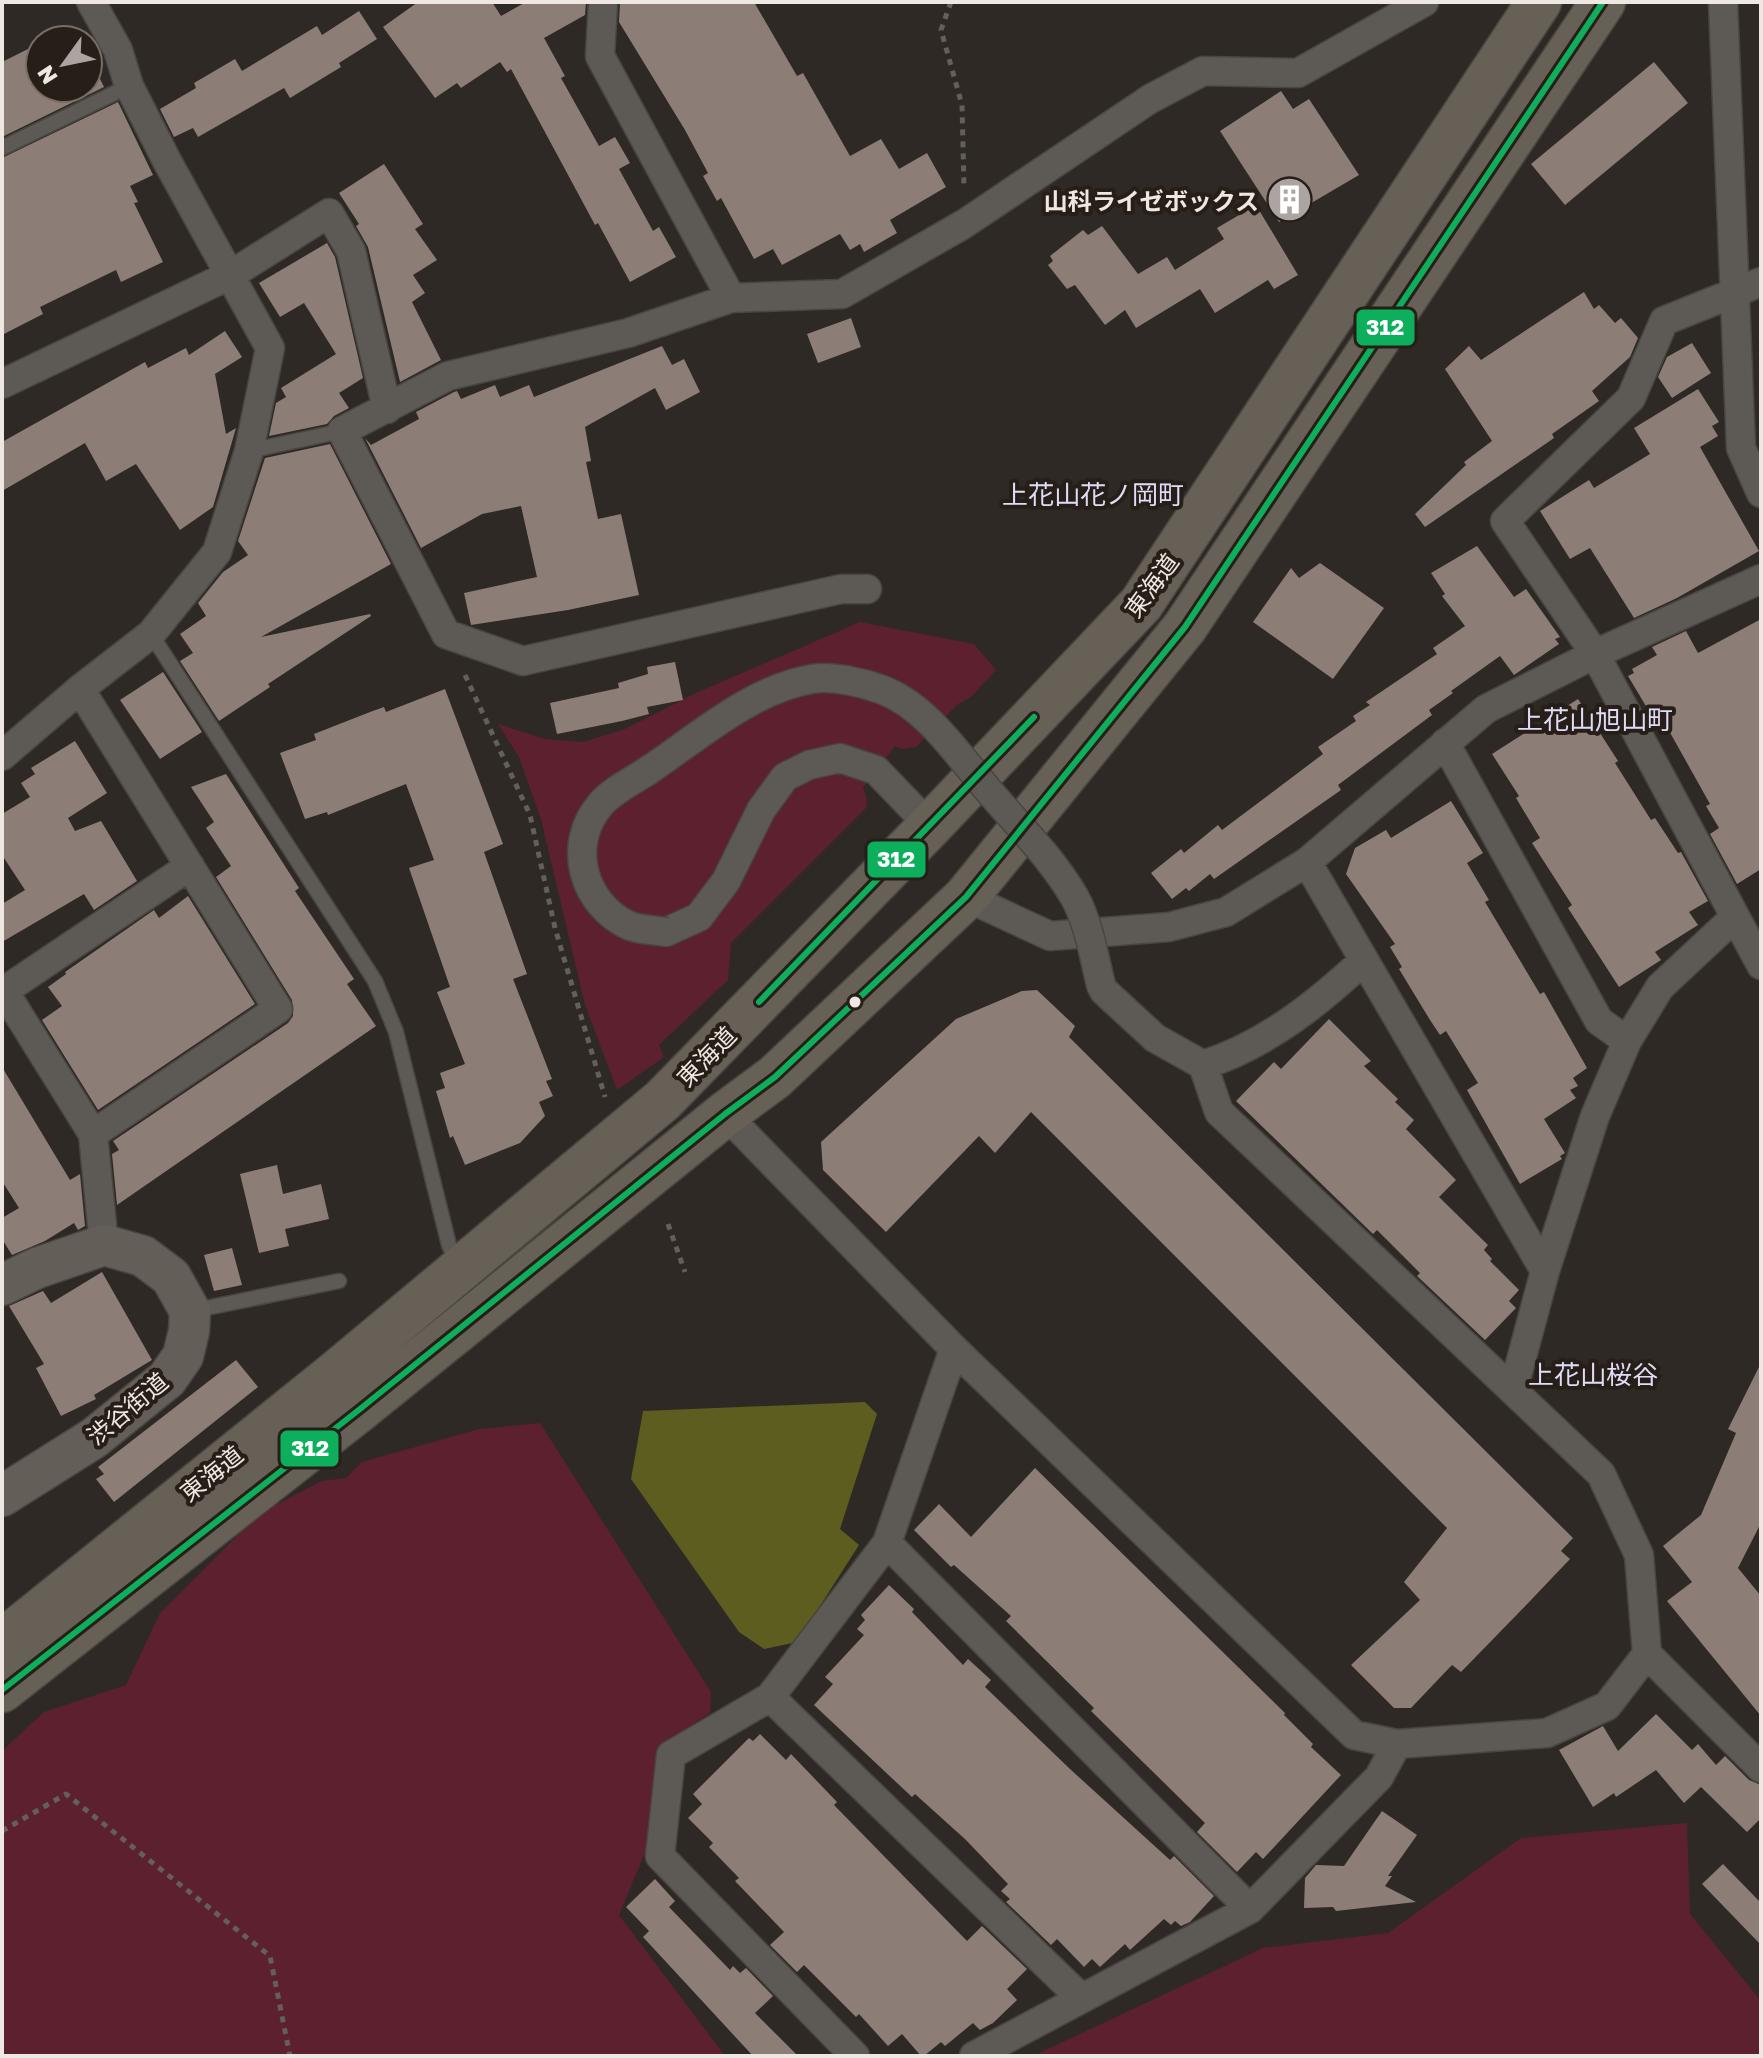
<svg xmlns="http://www.w3.org/2000/svg" width="1763" height="2058" viewBox="0 0 1763 2058" font-family="'Golos Text','Noto Sans JP',sans-serif">
  <style>
    .green { fill: #5d202f }
    .water { fill: #5c5d1f }
    .building { fill: #8d7d77 }
    .lines { fill: none; stroke-linecap: round; stroke-linejoin: round }
    .service-casing { stroke: #494540; stroke-width: 17 }
    .minor-casing { stroke: #494540; stroke-width: 31 }
    .secondary-casing { stroke: #494540; stroke-width: 43 }
    .trunk-casing { stroke: #494540; stroke-width: 47 }
    .path { stroke: #635f5b; stroke-width: 5; stroke-dasharray: 6 6; stroke-linecap: butt }
    .service { stroke: #5d5954; stroke-width: 14 }
    .minor { stroke: #5d5954; stroke-width: 28 }
    .secondary { stroke: #635e57; stroke-width: 40 }
    .trunk { stroke: #676056; stroke-width: 44 }
    .minor-bridge-casing { stroke: #494540; stroke-width: 31; stroke-linecap: butt }
    .minor-bridge { stroke: #5d5954; stroke-width: 28 }
    .bus-1-casing { stroke: #271e17; stroke-width: 12 }
    .bus-1 { stroke: #0daf5c; stroke-width: 6 }
    .bus-dot { fill: #eee7e2; stroke: #271e17; stroke-width: 3 }
    .labels { text-anchor: middle; dominant-baseline: central; stroke-width: 8; stroke-linejoin: round; paint-order: stroke }
    .poi-label { font-size: 24px; font-weight: bold; fill: #eee7e2; stroke: #271e17; text-anchor: end }
    .street-label { font-size: 24px; fill: #eee7e2; stroke: #271e17 }
    .neighbourhood-label { font-size: 26px; fill: #dedcf9; stroke: #271e17 }
    .line-badge { stroke: #271e17; stroke-width: 3 }
    .badge-label { font-size: 22px; text-anchor: middle; font-weight: bold; fill: #fff }
  </style>
  <rect width="100%" height="100%" fill="#2e2924"/>
  <path class="green" d="M 860,622 L 974,644 L 996,670 L 971,697 L 958,704 L 916,747 L 902,749 L 895,746 L 863,788 L 867,799 L 866,808 L 731,943 L 728,980 L 659,1045 L 664,1057 L 617,1090 L 585,1005 L 541,819 L 519,757 L 498,724 L 545,739 L 583,742 L 625,729 L 696,693 Z
    M 540,1423 L 711,1692 L 710,1713 L 657,1747 L 649,1843 L 619,1915 L 725,2056 L 2,2056 L 2,1751 L 44,1712 L 126,1685 L 160,1613 L 259,1514 L 321,1481 L 346,1478 L 362,1462 L 479,1429 Z
    M 1687,1823 L 1690,1914 L 1761,2001 L 1761,2056 L 1033,2056 L 1263,1948 L 1388,1933 L 1521,1838 Z"/>
  <path class="water" d="M 865,1402 L 877,1414 L 840,1529 L 859,1545 L 797,1642 L 764,1649 L 739,1632 L 631,1479 L 643,1411 Z"/>
  <path class="building" d="M 418,2 L 492,2 L 501,16 L 526,2 L 586,2 L 585,15 L 544,38 L 565,76 L 561,78 L 599,146 L 615,137 L 630,163 L 619,169 L 653,231 L 659,227 L 676,257 L 630,282 L 598,223 L 595,225 L 511,69 L 507,72 L 500,62 L 461,88 L 457,83 L 435,98 L 383,27 Z
    M 620,2 L 754,2 L 797,76 L 803,73 L 850,156 L 881,139 L 899,169 L 927,153 L 946,187 L 890,220 L 897,233 L 864,252 L 860,244 L 850,250 L 840,234 L 782,265 L 773,249 L 754,259 L 721,198 L 717,201 L 703,176 L 708,173 L 685,130 L 619,22 Z
    M 359,11 L 377,39 L 339,63 L 341,67 L 290,98 L 284,88 L 198,137 L 193,128 L 174,137 L 160,109 L 196,88 L 194,83 L 235,59 L 242,71 L 317,26 L 322,35 Z
    M 40,43 L 40,88 L 88,88 L 88,55 L 104,87 L 2,137 L 2,62 Z
    M 1654,62 L 1688,103 L 1565,205 L 1531,164 Z
    M 1281,91 L 1293,109 L 1309,99 L 1359,175 L 1279,222 L 1220,131 Z
    M 118,102 L 153,175 L 130,186 L 138,202 L 134,203 L 163,262 L 121,282 L 116,270 L 40,307 L 43,314 L 2,335 L 2,158 Z
    M 384,164 L 423,224 L 415,229 L 437,260 L 413,275 L 425,293 L 412,302 L 441,360 L 400,382 L 368,247 L 356,226 L 359,224 L 339,193 Z
    M 1256,205 L 1298,275 L 1274,289 L 1268,280 L 1215,313 L 1200,289 L 1136,328 L 1125,310 L 1105,325 L 1075,285 L 1067,289 L 1048,265 L 1053,261 L 1050,256 L 1083,230 L 1088,235 L 1102,226 L 1138,274 L 1167,257 L 1175,270 L 1224,239 L 1217,228 Z
    M 327,243 L 335,257 L 363,378 L 339,393 L 349,408 L 334,416 L 327,424 L 269,436 L 276,403 L 286,397 L 281,388 L 336,354 L 304,303 L 280,317 L 259,283 Z
    M 1584,292 L 1594,309 L 1599,305 L 1615,323 L 1621,318 L 1638,338 L 1630,357 L 1592,391 L 1599,401 L 1552,434 L 1554,438 L 1425,527 L 1415,514 L 1466,465 L 1464,462 L 1492,441 L 1445,369 L 1469,346 L 1481,360 Z
    M 851,318 L 861,347 L 818,363 L 807,334 Z
    M 225,331 L 242,357 L 215,374 L 226,434 L 236,428 L 213,507 L 180,530 L 136,464 L 106,481 L 85,443 L 2,491 L 2,442 L 145,362 L 148,368 L 186,348 L 189,355 Z
    M 1692,343 L 1711,373 L 1672,398 L 1658,377 L 1667,357 Z
    M 662,346 L 672,365 L 684,359 L 700,392 L 666,410 L 655,388 L 585,427 L 591,461 L 586,462 L 598,519 L 621,514 L 639,595 L 568,610 L 471,625 L 464,593 L 537,577 L 521,506 L 482,514 L 421,548 L 365,438 L 371,445 L 419,419 L 416,412 L 454,392 L 457,391 L 461,399 L 495,385 L 500,397 L 529,385 L 534,397 Z
    M 1698,389 L 1719,422 L 1712,426 L 1718,436 L 1700,447 L 1759,551 L 1677,598 L 1634,618 L 1590,548 L 1570,559 L 1540,511 L 1589,480 L 1594,488 L 1650,454 L 1634,428 Z
    M 330,444 L 391,564 L 261,637 L 370,614 L 371,616 L 268,684 L 270,687 L 219,721 L 180,661 L 193,653 L 180,634 L 206,616 L 198,603 L 223,572 L 248,555 L 238,541 L 265,458 Z
    M 1477,546 L 1514,597 L 1526,589 L 1560,637 L 1555,639 L 1559,644 L 1514,675 L 1500,656 L 1451,691 L 1453,693 L 1429,710 L 1432,715 L 1338,785 L 1341,790 L 1214,879 L 1210,874 L 1189,891 L 1186,888 L 1172,899 L 1151,873 L 1181,849 L 1184,853 L 1218,825 L 1222,830 L 1323,754 L 1318,747 L 1356,721 L 1353,716 L 1370,705 L 1366,702 L 1437,654 L 1433,648 L 1465,626 L 1442,596 L 1445,594 L 1431,573 Z
    M 1320,563 L 1384,608 L 1333,679 L 1253,622 L 1291,568 L 1299,578 Z
    M 1761,619 L 1761,869 L 1737,884 L 1710,834 L 1719,828 L 1706,806 L 1710,804 L 1668,729 L 1662,733 L 1628,676 L 1634,673 L 1632,669 L 1657,655 L 1652,647 L 1686,631 L 1698,653 Z
    M 675,662 L 683,700 L 647,707 L 649,714 L 622,721 L 557,734 L 550,703 L 619,688 L 618,683 L 648,674 L 647,667 Z
    M 163,672 L 202,732 L 160,759 L 120,700 Z
    M 445,689 L 503,844 L 484,852 L 527,974 L 513,979 L 552,1079 L 546,1081 L 553,1096 L 539,1102 L 545,1116 L 520,1143 L 465,1165 L 453,1136 L 450,1138 L 436,1091 L 445,1088 L 440,1073 L 465,1064 L 437,992 L 450,987 L 409,868 L 434,860 L 406,784 L 328,815 L 327,812 L 305,819 L 280,753 L 316,740 L 314,734 L 370,712 L 384,707 L 386,712 Z
    M 1578,699 L 1618,761 L 1615,763 L 1651,820 L 1655,818 L 1678,853 L 1681,852 L 1708,901 L 1689,912 L 1698,925 L 1655,952 L 1661,960 L 1619,987 L 1568,908 L 1572,905 L 1532,843 L 1540,838 L 1516,798 L 1519,796 L 1492,754 Z
    M 75,741 L 107,793 L 68,818 L 75,831 L 101,821 L 137,881 L 94,910 L 84,894 L 2,942 L 2,904 L 25,890 L 2,855 L 2,814 L 30,797 L 21,783 L 35,774 L 31,768 Z
    M 226,774 L 299,888 L 295,891 L 354,979 L 347,984 L 376,1026 L 117,1205 L 112,1154 L 119,1150 L 113,1141 L 288,1023 L 293,1016 L 292,1000 L 216,877 L 231,866 L 206,828 L 214,822 L 191,787 Z
    M 1451,801 L 1483,853 L 1467,863 L 1489,900 L 1485,902 L 1540,994 L 1544,992 L 1587,1068 L 1573,1078 L 1578,1086 L 1570,1090 L 1576,1098 L 1544,1119 L 1565,1153 L 1560,1156 L 1562,1159 L 1520,1184 L 1467,1090 L 1478,1083 L 1446,1031 L 1440,1035 L 1430,1020 L 1399,969 L 1402,967 L 1390,947 L 1395,944 L 1346,874 L 1355,848 L 1386,830 L 1391,838 Z
    M 188,896 L 255,1004 L 98,1110 L 42,1020 L 62,1006 L 48,987 L 66,974 L 65,972 L 154,910 L 159,918 Z
    M 1037,990 L 1075,1026 L 1069,1037 L 1573,1538 L 1561,1551 L 1570,1559 L 1531,1600 L 1461,1672 L 1452,1665 L 1411,1708 L 1394,1708 L 1351,1665 L 1420,1600 L 1404,1582 L 1447,1528 L 1031,1112 L 995,1153 L 979,1136 L 886,1232 L 823,1170 L 821,1142 L 956,1019 L 1022,991 Z
    M 1329,1019 L 1371,1061 L 1364,1066 L 1398,1099 L 1395,1102 L 1414,1120 L 1406,1129 L 1456,1180 L 1439,1197 L 1488,1245 L 1484,1250 L 1492,1259 L 1490,1261 L 1519,1290 L 1509,1301 L 1516,1308 L 1485,1340 L 1417,1276 L 1420,1273 L 1377,1230 L 1373,1234 L 1236,1101 L 1274,1062 L 1281,1069 Z
    M 2,1067 L 70,1180 L 80,1174 L 85,1226 L 78,1230 L 74,1223 L 45,1241 L 12,1255 L 2,1239 L 2,1218 L 19,1208 L 2,1181 Z
    M 277,1165 L 283,1194 L 321,1184 L 329,1219 L 285,1229 L 289,1246 L 259,1253 L 240,1174 Z
    M 232,1248 L 242,1285 L 214,1291 L 204,1255 Z
    M 102,1272 L 152,1360 L 94,1395 L 96,1399 L 61,1416 L 36,1368 L 44,1364 L 9,1306 L 43,1291 L 51,1303 Z
    M 236,1360 L 258,1387 L 114,1502 L 96,1479 L 104,1474 L 98,1467 Z
    M 1761,1363 L 1761,1523 L 1738,1568 L 1761,1596 L 1761,1716 L 1667,1601 L 1692,1582 L 1663,1546 L 1701,1515 L 1736,1433 L 1728,1429 Z
    M 1035,1468 L 1285,1713 L 1284,1715 L 1313,1744 L 1311,1747 L 1341,1775 L 1263,1859 L 1256,1852 L 1237,1872 L 1197,1832 L 1205,1823 L 1091,1711 L 1094,1708 L 1006,1621 L 1011,1616 L 954,1565 L 951,1567 L 914,1530 L 939,1504 L 971,1537 Z
    M 889,1585 L 914,1609 L 912,1612 L 963,1665 L 968,1659 L 991,1680 L 985,1687 L 1070,1769 L 1170,1860 L 1174,1856 L 1214,1896 L 1190,1922 L 1181,1926 L 1175,1921 L 1171,1925 L 1164,1919 L 1130,1950 L 1125,1944 L 1100,1967 L 1092,1959 L 1084,1967 L 1057,1939 L 1051,1945 L 1006,1902 L 1010,1899 L 1001,1891 L 1008,1884 L 966,1840 L 915,1794 L 912,1797 L 814,1705 L 833,1684 L 825,1677 L 864,1635 L 857,1629 L 865,1620 L 861,1615 Z
    M 1656,1714 L 1692,1750 L 1698,1744 L 1716,1765 L 1725,1756 L 1749,1780 L 1761,1785 L 1761,1818 L 1747,1832 L 1701,1787 L 1684,1803 L 1656,1770 L 1616,1797 L 1614,1793 L 1593,1807 L 1559,1750 L 1603,1726 L 1618,1751 Z
    M 760,1734 L 786,1760 L 791,1754 L 837,1802 L 834,1805 L 967,1941 L 982,1926 L 1027,1969 L 1007,1989 L 1017,2000 L 993,2023 L 980,2030 L 973,2023 L 945,2046 L 941,2042 L 924,2056 L 921,2056 L 902,2034 L 888,2046 L 859,2014 L 856,2017 L 804,1965 L 797,1972 L 770,1945 L 784,1932 L 735,1881 L 739,1878 L 709,1847 L 713,1843 L 688,1818 L 702,1804 L 693,1794 L 749,1738 L 753,1741 Z
    M 1382,1811 L 1417,1835 L 1388,1876 L 1392,1876 L 1385,1886 L 1416,1902 L 1336,1911 L 1333,1907 L 1304,1908 L 1305,1878 L 1316,1865 L 1344,1866 Z
    M 1723,1864 L 1761,1903 L 1761,1945 L 1702,1884 Z
    M 655,1879 L 675,1901 L 669,1907 L 730,1970 L 733,1966 L 740,1973 L 746,1968 L 773,1996 L 755,2013 L 798,2056 L 753,2056 L 643,1937 L 649,1931 L 626,1907 Z"/>
  <g class="lines">
    <defs>
      <path id="service" d="M 2,148 L 129,86
        M 249,451 L 342,431
        M 151,634 L 375,981 L 396,1032 L 449,1245 L 459,1266
        M 191,1311 L 339,1281"/>
      <path id="minor" d="M 603,2 L 600,56 L 731,298
        M 1723,2 L 1741,448 L 1761,493
        M 1761,282 L 1664,321 L 1631,398 L 1505,521 L 1595,654 L 1761,965
        M 2,384 L 232,274 L 329,213 L 351,251 L 387,409
        M 867,589 L 841,589 L 523,661 L 446,634 L 342,431 L 448,376 L 628,333 L 731,298 L 842,294 L 964,224 L 1150,99 L 1203,71 L 1298,73 L 1424,2
        M 80,689 L 278,1009 L 93,1134 L 104,1245
        M 1445,743 L 1599,1021 L 1627,1041
        M 2,756 L 80,689 L 151,634 L 217,552 L 249,451 L 270,348 L 167,161 L 129,86 L 118,50 L 91,2
        M 1307,862 L 1545,1271
        M 966,897 L 1050,936 L 1169,927 L 1226,912 L 1307,862 L 1486,709 L 1595,654 L 1761,579
        M 666,932 L 699,917 L 726,881 L 761,810 L 785,777 L 809,765 L 840,758 L 876,770 L 930,826
        M 2,988 L 93,1134
        M 4,991 L 190,866
        M 1203,1065 C 1264,1046 1317,1004 1363,961
        M 725,1114 L 954,1349 L 1354,1735 L 1397,1744 L 1547,1733 L 1607,1706 L 1647,1654 L 1639,1555 L 1601,1474 L 1219,1112 L 1203,1065 L 1155,1038 L 1104,991 L 1101,985
        M 1513,1390 L 1545,1271 L 1595,1116 L 1627,1041 L 1660,987 L 1735,917
        M 887,1543 L 1250,1909
        M 1647,1654 L 1761,1768
        M 770,1697 L 1081,1998
        M 855,2056 L 660,1856 L 671,1755 L 770,1697 L 887,1543 L 954,1349
        M 974,2056 L 1250,1909 L 1379,1777 L 1397,1744"/>
      <path id="secondary" d="M 2,1285 L 37,1268 L 104,1245 L 143,1256 L 171,1277 L 190,1311 L 189,1331 L 183,1356 L 167,1379 L 94,1438 L 2,1496"/>
      <path id="trunk" d="M 2,1642 L 336,1373 L 663,1100 L 930,826 L 1141,604 L 1539,2
        M 2,1690 L 360,1409 L 725,1114 L 775,1077 L 966,897 L 1185,627 L 1603,2"/>
    </defs>
    <use href="#service" class="service-casing"/>
    <use href="#minor" class="minor-casing"/>
    <use href="#secondary" class="secondary-casing"/>
    <use href="#trunk" class="trunk-casing"/>
    <path class="path" d="M 951,2 L 941,30 L 962,105 L 964,187
      M 465,675 L 530,815 L 555,928 L 605,1097
      M 668,1224 L 685,1272
      M 2,1831 L 66,1794 L 270,1956 L 290,2056"/>
    <use href="#service" class="service"/>
    <use href="#minor" class="minor"/>
    <use href="#secondary" class="secondary"/>
    <use href="#trunk" class="trunk"/>
    <defs>
      <path id="minor-bridge" d="M 666,932 C 655,930 640,930 630,926 C 583,905 566,845 600,805 C 611,791 634,780 649,770 C 698,737 752,689 812,679 C 832,675 864,683 883,690 C 927,707 958,755 988,790 C 1017,824 1052,858 1075,898 C 1089,924 1094,957 1101,985"/>
    </defs>
    <use href="#minor-bridge" class="minor-bridge-casing"/>
    <use href="#minor-bridge" class="minor-bridge"/>
    <defs>
      <path id="bus-1" d="M 759,1002 L 1034,717
        M 2,1690 L 360,1409 L 725,1114 L 775,1077 L 966,897 L 1185,627 L 1603,2"/>
    </defs>
    <use href="#bus-1" class="bus-1-casing"/>
    <use href="#bus-1" class="bus-1"/>
  </g>
  <defs>
    <symbol id="building-disc" viewBox="-11 -11 22 22"><circle r="9.5" fill="#aba4a0" stroke="#271e17"/><path d="M-4-6H4V6H1V3H-1V6H-4ZM-2.5-4.3h1.7v1.8h-1.7ZM.8-4.3h1.7v1.8H.8ZM-2.5-1h1.7V.8h-1.7ZM.8-1h1.7V.8H.8Z" fill="#fff"/></symbol>
  </defs>
  <g fill-rule="evenodd">
    <use href="#building-disc" x="1264" y="174" width="51" height="51"/>
  </g>
  <circle class="bus-dot" cx="855" cy="1002" r="7"/>
  <g class="labels">
    <g class="poi-label">
      <text x="1259" y="200">山科ライゼボックス</text>
    </g>
    <g class="street-label">
      <text transform="translate(1151 585) rotate(-54)">東海道</text>
      <text transform="translate(706 1056) rotate(-46)">東海道</text>
      <text transform="translate(127 1408) rotate(-40)">渋谷街道</text>
      <text transform="translate(211 1473) rotate(-39)">東海道</text>
    </g>
    <g class="neighbourhood-label">
      <text x="1093" y="494">上花山花ノ岡町</text>
      <text x="1595" y="719">上花山旭山町</text>
      <text x="1593" y="1374">上花山桜谷</text>
    </g>
  </g>
  <g class="line-badge">
    <rect x="1355" y="308" width="61" height="39" rx="8" fill="#0daf5c"/>
    <rect x="866" y="840" width="61" height="39" rx="8" fill="#0daf5c"/>
    <rect x="279" y="1429" width="61" height="39" rx="8" fill="#0daf5c"/>
  </g>
  <g class="badge-label">
    <text x="1385" y="335">312</text>
    <text x="896" y="867">312</text>
    <text x="310" y="1456">312</text>
  </g>
  <rect width="1763" height="2058" fill="none" stroke="#eee7e2" stroke-width="8"/>
  <g transform="translate(64 64) rotate(237)"><circle r="38" fill="#271e17" stroke="#776e68" stroke-width="2"/>
  <path d="M0-6L14 30L0 20L-14 30Z" fill="#aba4a0"/>
  <text y="-12" font-size="22" font-weight="bold" text-anchor="middle" fill="#eee7e2">N</text>
  </g>
</svg>
